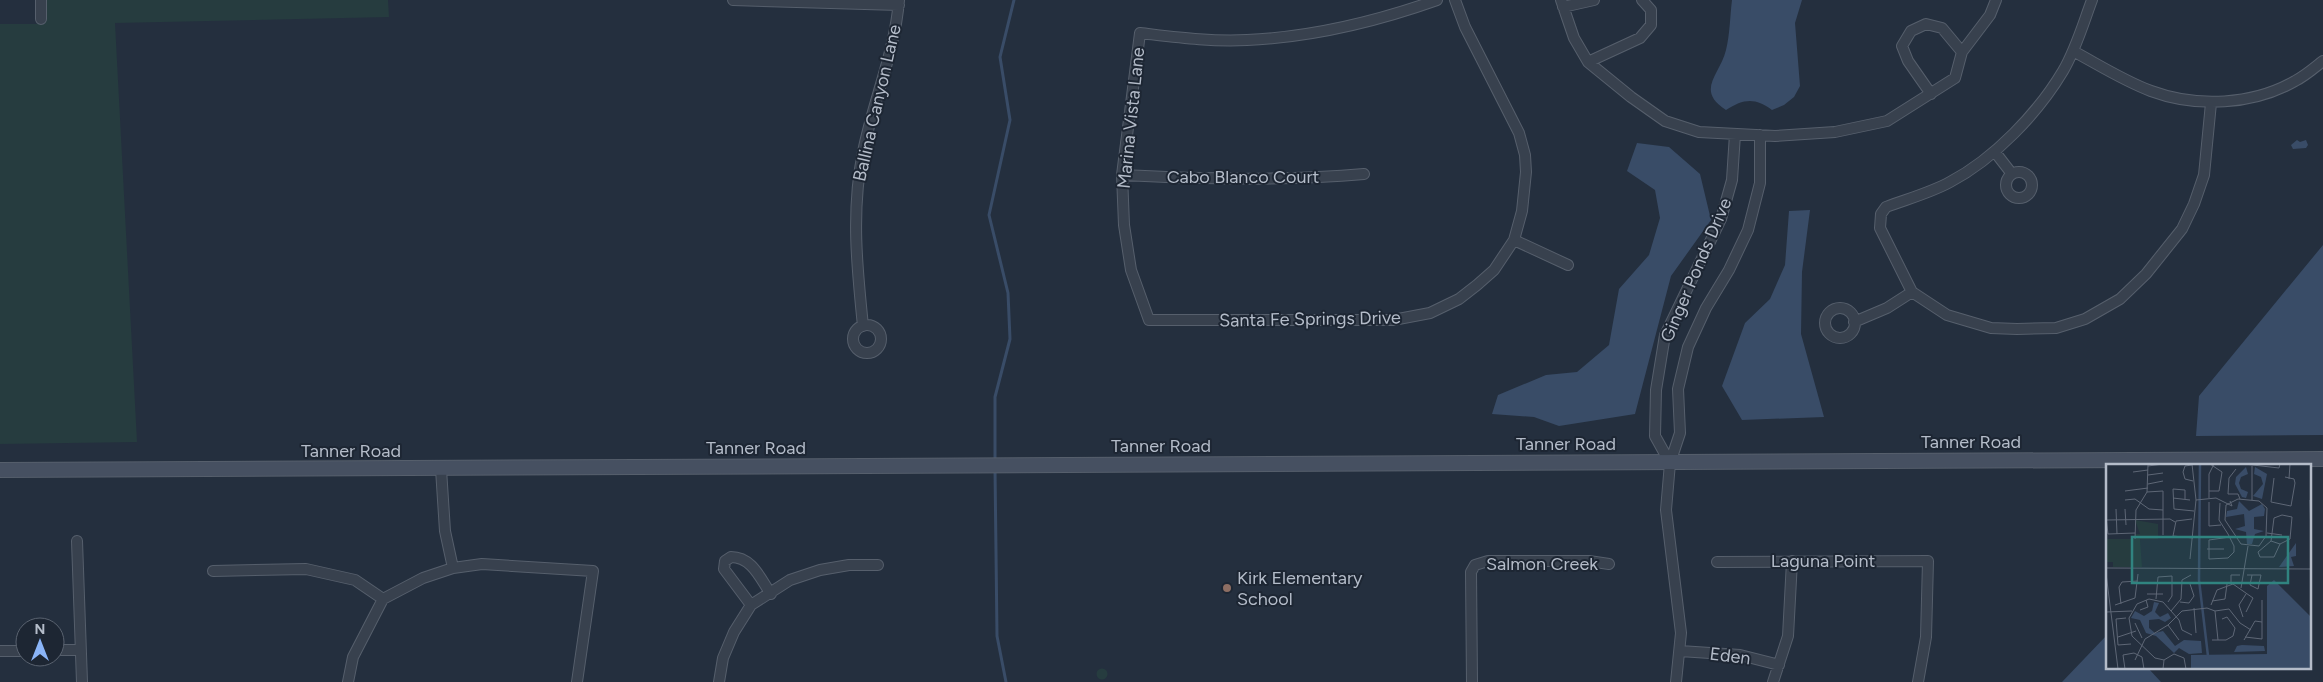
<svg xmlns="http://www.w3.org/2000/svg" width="2323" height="682" viewBox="0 0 2323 682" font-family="Figtree,sans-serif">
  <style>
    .green { fill: #263c3f }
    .water { fill: #394c67 }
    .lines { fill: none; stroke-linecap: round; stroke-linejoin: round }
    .stream { stroke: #394c67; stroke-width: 3 }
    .minor-casing { stroke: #565f6c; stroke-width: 12 }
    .secondary-casing { stroke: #565f6c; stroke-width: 16 }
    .minor { stroke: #38414e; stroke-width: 10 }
    .secondary { stroke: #465061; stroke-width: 14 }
    .education-dot { fill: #8d6e63; stroke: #1d2633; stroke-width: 2 }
    .labels { text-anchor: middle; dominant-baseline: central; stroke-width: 4; stroke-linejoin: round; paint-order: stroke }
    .street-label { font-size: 18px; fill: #b4bcc9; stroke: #1d2633 }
    .poi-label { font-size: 18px; fill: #b4bcc9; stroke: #1d2633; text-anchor: start }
    .inset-river { fill: none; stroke: #394c67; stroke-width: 2.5 }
    .inset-road { fill: none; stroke: #5e6776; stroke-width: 1 }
    .view { fill: #308480; fill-opacity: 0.15; stroke: #308480; stroke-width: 2.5 }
    .inset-edge { fill: none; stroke: #b4bcc9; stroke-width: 2.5 }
  </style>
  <rect width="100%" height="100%" fill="#242f3e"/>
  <path class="green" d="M 44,0 L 388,0 L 389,17 L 115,23 L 137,442 L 0,444 L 0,24 L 45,24 Z
    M1096.5 674a5.5 5.5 0 1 1 11 0a5.5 5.5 0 1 1-11 0Z"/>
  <path class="water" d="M 1732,0 L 1802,0 L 1795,23 L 1800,86 L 1794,97 L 1784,105 L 1772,110 C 1755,97 1743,99 1726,110 C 1695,90 1720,75 1726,50 C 1730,34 1730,16 1732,0 Z
    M 2297,140 L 2300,142 L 2306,140 L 2308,145 L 2306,148 L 2293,149 L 2291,145 Z
    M 1637,143 L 1669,147 L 1700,174 L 1711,220 L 1671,276 L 1635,414 L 1559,426 L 1534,417 L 1492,414 L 1498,395 L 1546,375 L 1577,372 L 1609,345 L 1619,289 L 1649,255 L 1660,218 L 1655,190 L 1627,171 Z
    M 1810,210 L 1802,272 L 1801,334 L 1824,417 L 1742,420 L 1722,386 L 1745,323 L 1770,299 L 1785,265 L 1789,211 Z
    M 2323,245 L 2323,435 L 2196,436 L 2199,396 Z
    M 2107,635 L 2107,668 L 2148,668 L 2161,682 L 2062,682 Z"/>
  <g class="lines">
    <path class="stream" d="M 995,461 L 995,397 L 1010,339 L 1008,293 L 989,215 L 1010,120 L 1000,57 L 1014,0
      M 995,469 L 997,636 L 1006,682"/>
    <defs>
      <path id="minor" d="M 41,0 L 41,19
        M 733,0 L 899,5
        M 1437,0 C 1375,22 1313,37 1247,40 C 1211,42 1175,37 1140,33 L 1122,175 L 1124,225 L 1131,270 L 1149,320 L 1393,320 L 1430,313 L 1459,299 L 1477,285 L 1494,270 L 1514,240 L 1522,211 L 1526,172 L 1525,155 L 1519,133 L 1465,27 L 1455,0
        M 1561,0 L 1574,38 L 1588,62 L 1631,97 L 1665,121 L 1699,132 L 1775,136 L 1835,132 L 1887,121 L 1955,78 L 1962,52 L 1990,15 L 1996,0
        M 2092,0 C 2083,24 2076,49 2063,71 C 2038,113 1994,159 1950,182 C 1930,193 1907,199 1886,207 L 1881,214 L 1880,228 L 1912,292 L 1947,315 L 1991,328 L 2017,329 L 2056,328 L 2085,319 L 2120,299 L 2146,274 L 2182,229 L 2194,204 L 2204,175 L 2211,103
        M 1563,7 L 1594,0
        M 2073,51 C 2099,65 2124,81 2151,91 C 2197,108 2253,105 2295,81 C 2305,76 2314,68 2323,61
        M 1588,62 L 1640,38 L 1651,25 L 1651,10 L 1642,0
        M 1931,94 L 1908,61 L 1902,46 L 1911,31 L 1926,24 L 1942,28 L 1962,52
        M 1995,152 L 2012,174
        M2006 185a13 13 0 1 1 26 0a13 13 0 1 1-26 0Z
        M 1122,175 C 1203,179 1283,181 1364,174
        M 1514,240 L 1568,265
        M1825 323a15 15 0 1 1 30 0a15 15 0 1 1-30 0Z
        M 1854,322 L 1887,308 L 1912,292
        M853 339a14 14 0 1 1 28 0a14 14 0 1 1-28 0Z
        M 863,326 C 857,268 851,210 863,152 C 873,101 895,52 899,0
        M 1670,463 L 1655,436 L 1656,390 L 1665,335 L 1721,219 L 1732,180 L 1735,134
        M 441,469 L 445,531 L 453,568
        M 77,541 L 82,682
        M 1717,562 L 1928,561 L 1926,637 L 1918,682
        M 213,571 L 306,569 L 355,580 L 383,599
        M 751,605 L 724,569 L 725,561 L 731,557 C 752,557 760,578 771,594
        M 55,650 L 81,650
        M 0,651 L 25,651
        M 1680,651 L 1740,655 L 1779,665
        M 348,682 L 353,657 L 383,599 L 423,578 L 453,568 L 482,564 L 593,571 L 577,682
        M 719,682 L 723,658 L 734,632 L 751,605 L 790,580 L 820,570 L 849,565 L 878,565
        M 1472,682 L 1471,572 L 1475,565 L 1488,561 L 1589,561 L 1609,564
        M 1676,682 L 1681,633 L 1666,510 L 1670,463 L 1680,433 L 1678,389 L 1688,347 L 1706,308 L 1729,270 L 1748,230 L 1760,183 L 1760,135
        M 1773,682 L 1788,636 L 1792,561"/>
      <path id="secondary" d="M 0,470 L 2323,459"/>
    </defs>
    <use href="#minor" class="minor-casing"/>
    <use href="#secondary" class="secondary-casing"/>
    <use href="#minor" class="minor"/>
    <use href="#secondary" class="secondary"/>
  </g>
  <circle class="education-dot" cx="1227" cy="588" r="5"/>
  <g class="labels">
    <g class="street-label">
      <text transform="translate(877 103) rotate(-77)">Ballina Canyon Lane</text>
      <text transform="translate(1131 118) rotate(-84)">Marina Vista Lane</text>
      <text x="1243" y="177">Cabo Blanco Court</text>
      <text transform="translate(1696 270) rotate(-67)">Ginger Ponds Drive</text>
      <text transform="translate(1310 319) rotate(-1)">Santa Fe Springs Drive</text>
      <text x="1971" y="442">Tanner Road</text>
      <text x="1566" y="444">Tanner Road</text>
      <text x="1161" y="446">Tanner Road</text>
      <text x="756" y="448">Tanner Road</text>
      <text x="351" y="451">Tanner Road</text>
      <text x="1823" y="561">Laguna Point</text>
      <text x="1542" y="564">Salmon Creek</text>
      <text transform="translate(1730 656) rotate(7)">Eden</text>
    </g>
    <g class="poi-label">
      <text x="1237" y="578">Kirk Elementary<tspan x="1237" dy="21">School</tspan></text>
    </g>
  </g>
  <g transform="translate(2106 464)">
    <rect width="205" height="205" fill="#242f3e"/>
    <path d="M 29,56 L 52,60 L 52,75 L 34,75 L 36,103 L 7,103 L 7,98 L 0,98 L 0,75 L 29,75 L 29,70 L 34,70 Z" fill="#263c3f"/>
    <path d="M 140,3 L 142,10 L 135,13 L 133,19 L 135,25 L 142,28 L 140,34 L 136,33 L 129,20 L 130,13 ZM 149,3 L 161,10 L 156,35 L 147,32 L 157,20 L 155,13 L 148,10 ZM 133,37 L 143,47 L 156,40 L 159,45 L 158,52 L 148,53 L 148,65 L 158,67 L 149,70 L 146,80 L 141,80 L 140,68 L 129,65 L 139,62 L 138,50 L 120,53 L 121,47 L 131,45 ZM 190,79 L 190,92 L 185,93 L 188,102 L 173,103 ZM 168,116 L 205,153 L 205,205 L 85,205 L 85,191 L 161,190 L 161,122 ZM 48,138 L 53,139 L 49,148 L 54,153 L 62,149 L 65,154 L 59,158 L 53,155 L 43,156 L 43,164 L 49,169 L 57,167 L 69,182 L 78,176 L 95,177 L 96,189 L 83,190 L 73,184 L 68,189 L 50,172 L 40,169 L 34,156 L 25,154 L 29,147 L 38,152 L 46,147 ZM 136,181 L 158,182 L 159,187 L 128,188 L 131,182 Z" fill="#394c67"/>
    <path class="inset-river" d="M 94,0 L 93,116 L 102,192"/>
    <path class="inset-road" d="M 138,0 L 173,4 L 174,0M 86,1 L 79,2 L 77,8 L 79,15 L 87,17M 42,2 L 57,0M 146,2 L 146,36M 130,5 L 123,14 L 122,30 L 132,30 L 134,35M 27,8 L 42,6M 42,11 L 57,9M 168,14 L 165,38 L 185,42 L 189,19 L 188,15 L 179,13M 183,15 L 184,0M 42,20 L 57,17M 19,27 L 42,24M 103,27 L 113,27 L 116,8 L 104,0M 41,28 L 57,27 L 57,71M 67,34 L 84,36M 103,34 L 103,10 L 108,0M 79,35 L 79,26 L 67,25 L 68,45 L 88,47M 132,35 L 153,37 L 161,44 L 160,72 L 153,82 L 135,80 L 119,56 L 120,41 ZM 19,36 L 29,35 L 43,45 L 57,46M 90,36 L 110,34 L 126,42 L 124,37M 204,36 L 205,75M 103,38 L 103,62 L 115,61M 114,39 L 113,56 L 122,70 L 128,82 L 128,88 L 122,94 L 103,95 L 103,76 L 124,73M 10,45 L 11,70M 19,45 L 20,61M 0,53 L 2,70 L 29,69M 86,55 L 70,57 L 67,72 L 87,74M 0,56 L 64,55 L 69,58M 161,69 L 176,71M 29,75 L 30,46 L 41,28 L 42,0M 165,77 L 174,80 L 184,75 L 186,53 L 176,51 L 168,54 L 165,77 L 152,88 L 154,93 L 168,93 L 174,80M 101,85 L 118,85M 84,95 L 90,36 L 86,0M 0,104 L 205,105M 0,109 L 12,205M 141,111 L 155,111 L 152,125 L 144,121 L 146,111M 16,118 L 32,117M 125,120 L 125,111 L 134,111M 135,124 L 142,82M 41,130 L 57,130M 50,135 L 52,113 L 66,112 L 66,132 L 62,138M 156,136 L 156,175M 106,137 L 119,135 L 121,120M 74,138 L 83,139 L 88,132 L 84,120M 15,140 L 13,123 L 16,118M 9,141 L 29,134 L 32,110M 105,141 L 111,126 L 127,120 L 147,134 L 140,148M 88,144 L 90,169M 34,146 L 42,143 L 40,136M 65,147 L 75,135 L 76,116 L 85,111M 109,147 L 123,145 L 134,159 L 145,166M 109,147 L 112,176M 0,148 L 26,147M 137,153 L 133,141 L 140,130M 20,154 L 10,155 L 12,181 L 25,180M 29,159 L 36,174M 62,161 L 73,176M 12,173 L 30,167M 139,173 L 156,175M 106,176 L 120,176 L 127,172 L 129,164 L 121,153 L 116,155M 138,176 L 149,157 L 156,158M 29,196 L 39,175 L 62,161 L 76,147 L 101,144 L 109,147M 58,196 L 49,194 L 26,172 L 23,154 L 31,140 L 43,135 L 57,138 L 73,156 L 76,166 L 86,171M 19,205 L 17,191 L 28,189 L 36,193 L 38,205M 57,205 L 58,196 L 68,190 L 78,194 L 80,205"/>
    <path class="view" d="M 26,73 L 182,73 L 182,119 L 26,119 Z"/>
    <rect width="205" height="205" class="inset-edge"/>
  </g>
  <g transform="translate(40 642)"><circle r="24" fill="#1d2633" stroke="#59626f"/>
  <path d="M0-4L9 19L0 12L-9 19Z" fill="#8ab4f8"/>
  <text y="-8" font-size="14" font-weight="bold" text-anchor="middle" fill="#b4bcc9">N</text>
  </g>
</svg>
